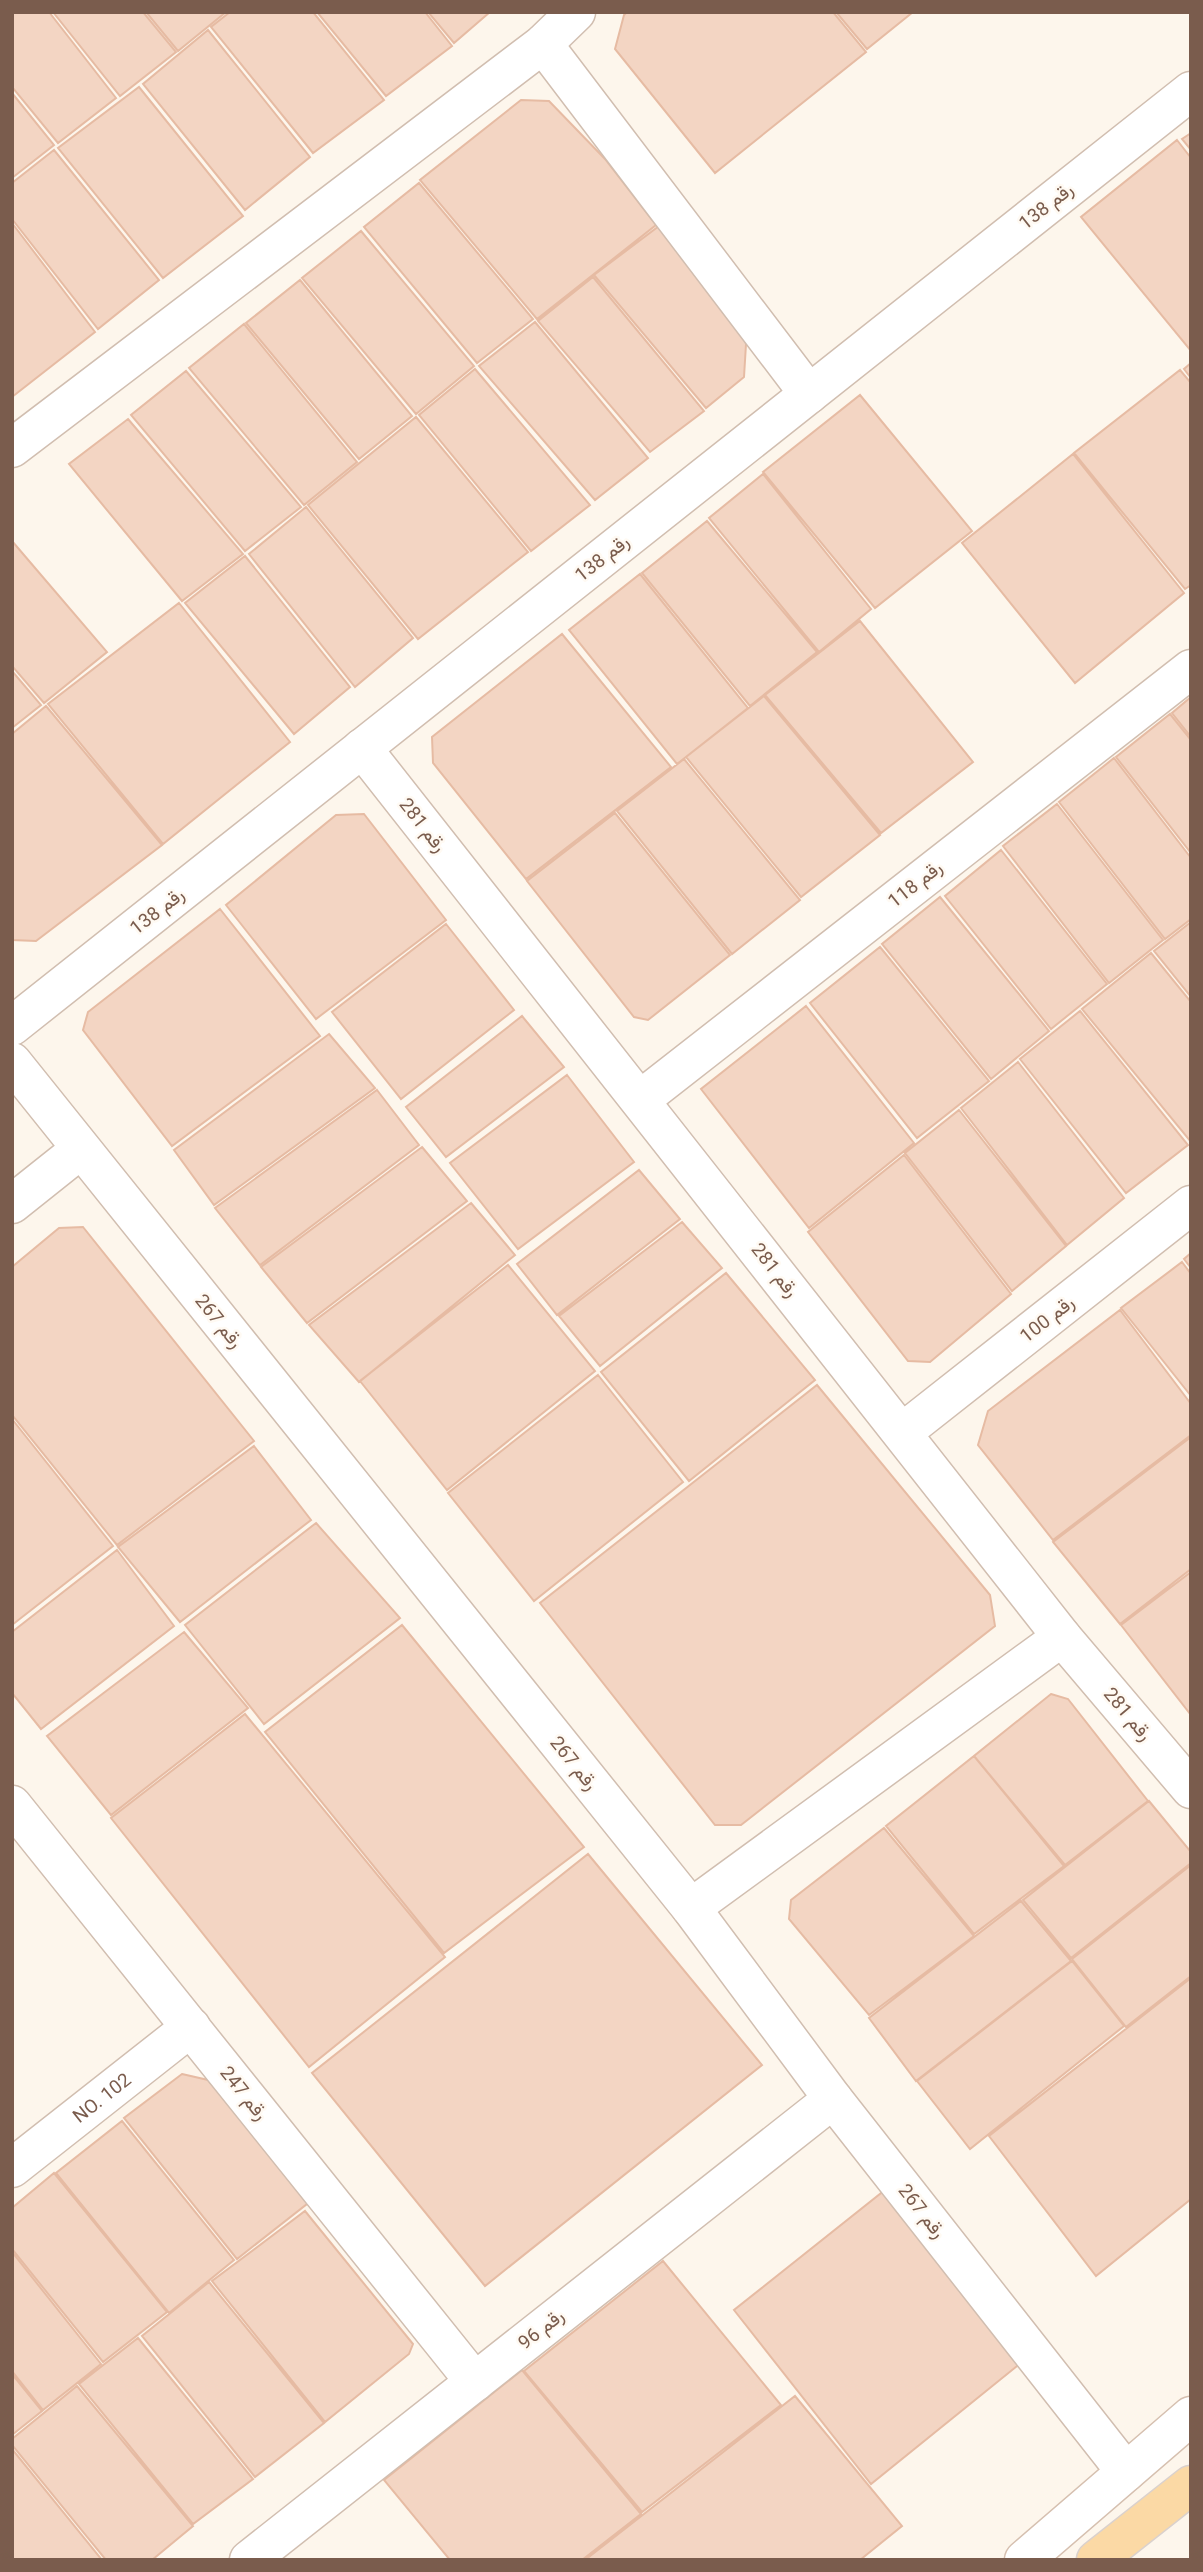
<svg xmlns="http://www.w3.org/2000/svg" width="1203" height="2572" viewBox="0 0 1203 2572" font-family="Roboto,Vazirmatn,sans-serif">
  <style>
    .building { fill: #f3d5c3; stroke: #e6bba3; stroke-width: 2 }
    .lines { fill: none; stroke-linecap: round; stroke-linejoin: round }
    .minor-casing { stroke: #d1beb0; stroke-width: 41 }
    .secondary-casing { stroke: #d6c0b0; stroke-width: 41 }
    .primary-casing { stroke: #dad1cd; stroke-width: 41 }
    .minor { stroke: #fff; stroke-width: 38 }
    .secondary { stroke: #fff; stroke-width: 38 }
    .primary { stroke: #fbd9a5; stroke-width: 38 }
    .labels { text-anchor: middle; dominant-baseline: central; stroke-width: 5; stroke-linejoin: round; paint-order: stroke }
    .street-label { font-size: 19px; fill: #7a5c4d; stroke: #fffaf3 }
  </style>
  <rect width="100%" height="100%" fill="#fdf6ec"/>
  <path class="building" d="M 12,12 L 49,12 L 116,98 L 58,143 L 12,87 Z
    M 53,12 L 143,12 L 176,52 L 120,96 Z
    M 146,12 L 226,12 L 178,51 Z
    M 230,12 L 313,12 L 384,100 L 313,153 L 211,27 Z
    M 317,12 L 425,12 L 452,46 L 386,96 Z
    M 428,12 L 490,12 L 454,43 Z
    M 627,12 L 833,12 L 866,52 L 715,173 L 615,49 L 624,15 Z
    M 836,12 L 913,12 L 867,49 Z
    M 208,30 L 310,157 L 245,210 L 143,84 Z
    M 139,87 L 243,216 L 163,278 L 58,148 Z
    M 12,93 L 54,145 L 12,178 Z
    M 521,100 L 549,101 L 605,159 L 656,225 L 537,319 L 420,180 Z
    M 1191,133 L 1191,150 L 1182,139 Z
    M 1177,140 L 1191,158 L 1191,351 L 1081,217 Z
    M 54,150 L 159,280 L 98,329 L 12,219 L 12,183 Z
    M 419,183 L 533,319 L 477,363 L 364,227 Z
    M 667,220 L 739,315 L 746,344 L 744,377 L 706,408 L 594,275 Z
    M 12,223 L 95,332 L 12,397 Z
    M 361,231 L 474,366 L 416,414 L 302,278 Z
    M 593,277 L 704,411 L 650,452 L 538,321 Z
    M 300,280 L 412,416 L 359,459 L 246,323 Z
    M 535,322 L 648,458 L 595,500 L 479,366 Z
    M 244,324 L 357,462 L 304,505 L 189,368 Z
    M 1191,363 L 1191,378 L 1184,369 Z
    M 475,369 L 590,505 L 531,551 L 419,415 Z
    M 1180,370 L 1191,383 L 1191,585 L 1185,589 L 1074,453 Z
    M 186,371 L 301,507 L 245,551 L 131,415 Z
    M 860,395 L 972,531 L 875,608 L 763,472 Z
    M 416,417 L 528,552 L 418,639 L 308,505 Z
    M 128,419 L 243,554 L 182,601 L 69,464 Z
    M 1073,454 L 1184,593 L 1075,683 L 962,543 Z
    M 763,474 L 871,609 L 819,652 L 709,518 Z
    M 306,507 L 413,638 L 355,687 L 249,554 Z
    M 707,521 L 817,652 L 750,706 L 642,573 Z
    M 12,541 L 107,652 L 44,703 L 12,666 Z
    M 245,556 L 350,687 L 294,734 L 185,603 Z
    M 640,574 L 748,708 L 677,764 L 569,630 Z
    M 179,603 L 290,742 L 163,844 L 48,704 Z
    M 860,621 L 973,762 L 881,833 L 765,695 Z
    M 562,634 L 671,767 L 526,879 L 433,763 L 432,737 Z
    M 12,671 L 41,705 L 12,728 Z
    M 764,696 L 880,835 L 801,897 L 686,757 Z
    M 1191,697 L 1191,737 L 1172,713 Z
    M 46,706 L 162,845 L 36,941 L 12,940 L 12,734 Z
    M 1170,714 L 1191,740 L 1191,853 L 1116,757 Z
    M 1114,758 L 1191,858 L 1191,919 L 1165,939 L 1059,802 Z
    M 684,759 L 800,900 L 732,954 L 617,811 Z
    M 1057,804 L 1163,940 L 1109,983 L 1003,846 Z
    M 615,813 L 730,955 L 648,1020 L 634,1017 L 527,881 Z
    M 364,814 L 446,920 L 316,1019 L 226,905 L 336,815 Z
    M 1001,850 L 1107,984 L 1051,1029 L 945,896 Z
    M 940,897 L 1049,1031 L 991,1079 L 882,944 Z
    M 220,909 L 320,1036 L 172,1146 L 83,1030 L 88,1012 Z
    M 1191,922 L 1191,997 L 1154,951 Z
    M 446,924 L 514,1010 L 401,1099 L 332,1012 Z
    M 880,947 L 989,1081 L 917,1138 L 810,1003 Z
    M 1151,953 L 1191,1002 L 1191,1142 L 1082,1009 Z
    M 806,1006 L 914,1143 L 809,1228 L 701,1089 Z
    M 1080,1011 L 1188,1145 L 1126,1193 L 1020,1059 Z
    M 522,1016 L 564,1067 L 446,1157 L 406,1107 Z
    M 329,1034 L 375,1088 L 214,1205 L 174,1150 Z
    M 1018,1062 L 1124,1198 L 1067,1245 L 961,1108 Z
    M 567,1075 L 634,1162 L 518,1249 L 450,1163 Z
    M 377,1090 L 419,1145 L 260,1265 L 215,1208 Z
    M 959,1110 L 1066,1246 L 1012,1291 L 905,1153 Z
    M 422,1147 L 467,1201 L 307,1323 L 261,1267 Z
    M 904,1155 L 1011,1294 L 930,1362 L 908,1361 L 808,1232 Z
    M 639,1170 L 680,1219 L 557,1315 L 517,1264 Z
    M 471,1203 L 515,1255 L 359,1382 L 309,1325 Z
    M 682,1222 L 722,1268 L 600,1366 L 559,1316 Z
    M 83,1227 L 254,1441 L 117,1545 L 12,1415 L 12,1267 L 59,1228 Z
    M 1191,1253 L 1191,1268 L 1184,1259 Z
    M 1182,1262 L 1191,1274 L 1191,1396 L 1121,1308 Z
    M 508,1265 L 595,1371 L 447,1490 L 360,1381 Z
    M 726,1273 L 815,1380 L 689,1481 L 601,1372 Z
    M 1120,1310 L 1191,1404 L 1191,1435 L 1053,1540 L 978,1445 L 988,1411 Z
    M 598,1375 L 683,1482 L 534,1601 L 448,1493 Z
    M 817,1385 L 990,1595 L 995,1626 L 741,1825 L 715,1825 L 540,1603 Z
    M 12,1419 L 113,1546 L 12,1625 Z
    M 1191,1437 L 1191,1569 L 1120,1624 L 1053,1542 Z
    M 254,1446 L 311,1520 L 180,1622 L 118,1547 Z
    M 316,1523 L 400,1618 L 264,1724 L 185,1625 Z
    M 117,1550 L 174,1626 L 41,1729 L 12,1693 L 12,1632 Z
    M 1191,1572 L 1191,1715 L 1121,1625 Z
    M 402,1625 L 584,1847 L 444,1953 L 265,1732 Z
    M 184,1632 L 248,1708 L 111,1815 L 47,1736 Z
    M 1051,1694 L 1068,1699 L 1148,1801 L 1065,1865 L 974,1756 Z
    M 245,1714 L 445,1957 L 309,2067 L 111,1818 Z
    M 974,1756 L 1064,1866 L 974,1934 L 886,1826 Z
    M 1149,1801 L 1191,1852 L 1191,1863 L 1071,1958 L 1023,1900 Z
    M 884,1828 L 974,1936 L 869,2015 L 789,1919 L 791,1900 Z
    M 588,1854 L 762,2065 L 485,2286 L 312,2073 Z
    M 1191,1865 L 1191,1976 L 1126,2027 L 1072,1959 Z
    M 1021,1901 L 1071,1961 L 916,2081 L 869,2018 Z
    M 1072,1961 L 1124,2026 L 970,2149 L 917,2081 Z
    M 1191,1978 L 1191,2199 L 1096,2276 L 989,2136 Z
    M 182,2074 L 208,2080 L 312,2200 L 237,2259 L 124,2118 Z
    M 122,2121 L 234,2260 L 169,2313 L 56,2173 Z
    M 54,2173 L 167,2312 L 103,2362 L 12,2249 L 12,2208 Z
    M 890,2186 L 1027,2358 L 871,2484 L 734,2310 Z
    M 305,2211 L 413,2344 L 409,2354 L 325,2422 L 212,2281 Z
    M 12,2252 L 101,2364 L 43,2410 L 12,2371 Z
    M 663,2261 L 781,2405 L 642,2512 L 524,2371 Z
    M 209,2282 L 324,2423 L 255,2477 L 142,2336 Z
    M 138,2338 L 253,2479 L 193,2524 L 79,2384 Z
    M 522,2370 L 641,2514 L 582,2560 L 450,2560 L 384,2480 Z
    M 12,2374 L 42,2411 L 12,2435 Z
    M 77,2386 L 193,2526 L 152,2560 L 106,2560 L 12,2445 L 12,2439 Z
    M 795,2396 L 902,2526 L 860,2560 L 585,2560 Z
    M 12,2449 L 102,2560 L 12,2560 Z"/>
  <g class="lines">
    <defs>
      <g id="minor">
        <path d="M 543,44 L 809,394"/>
        <path d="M 12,448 L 543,44 L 576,12"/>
        <path d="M 362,748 L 1062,1637 L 1191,1789"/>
        <path d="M 12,1026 L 1191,91"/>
        <path d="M 12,1062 L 691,1908 L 833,2099 L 1126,2472"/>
        <path d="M 640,1100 L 1191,669"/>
        <path d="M 12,1204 L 81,1149"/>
        <path d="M 903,1432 L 1191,1205"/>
        <path d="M 12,1805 L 475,2382"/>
        <path d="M 691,1908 L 1062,1637"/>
        <path id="s1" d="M 12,2168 L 191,2027"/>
        <path d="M 249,2560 L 833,2099"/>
      </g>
      <path id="secondary" d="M 1024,2560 L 1191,2416"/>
      <path id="primary" d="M 1096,2560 L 1191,2485"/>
    </defs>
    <use href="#minor" class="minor-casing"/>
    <use href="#secondary" class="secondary-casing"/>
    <use href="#primary" class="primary-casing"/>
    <use href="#minor" class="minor"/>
    <use href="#secondary" class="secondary"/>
    <use href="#primary" class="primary"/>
  </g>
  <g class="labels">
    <g class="street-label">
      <text transform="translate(1046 206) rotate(-38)">رقم 138</text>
      <text transform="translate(602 558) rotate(-38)">رقم 138</text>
      <text transform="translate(423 825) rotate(52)">رقم 281</text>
      <text transform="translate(915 884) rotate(-38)">رقم 118</text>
      <text transform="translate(157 911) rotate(-38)">رقم 138</text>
      <text transform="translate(775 1270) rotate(52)">رقم 281</text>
      <text transform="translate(1047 1319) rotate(-38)">رقم 100</text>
      <text transform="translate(219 1321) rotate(51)">رقم 267</text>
      <text transform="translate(1128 1714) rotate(50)">رقم 281</text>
      <text transform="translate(574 1763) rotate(51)">رقم 267</text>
      <text transform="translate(244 2093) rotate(51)">رقم 247</text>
      <text stroke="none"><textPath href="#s1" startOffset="114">NO. 102</textPath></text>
      <text transform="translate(922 2211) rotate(52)">رقم 267</text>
      <text transform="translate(541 2329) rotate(-38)">رقم 96</text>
    </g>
  </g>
  <rect width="1203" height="2572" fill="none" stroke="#7a5c4d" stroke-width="28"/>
</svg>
